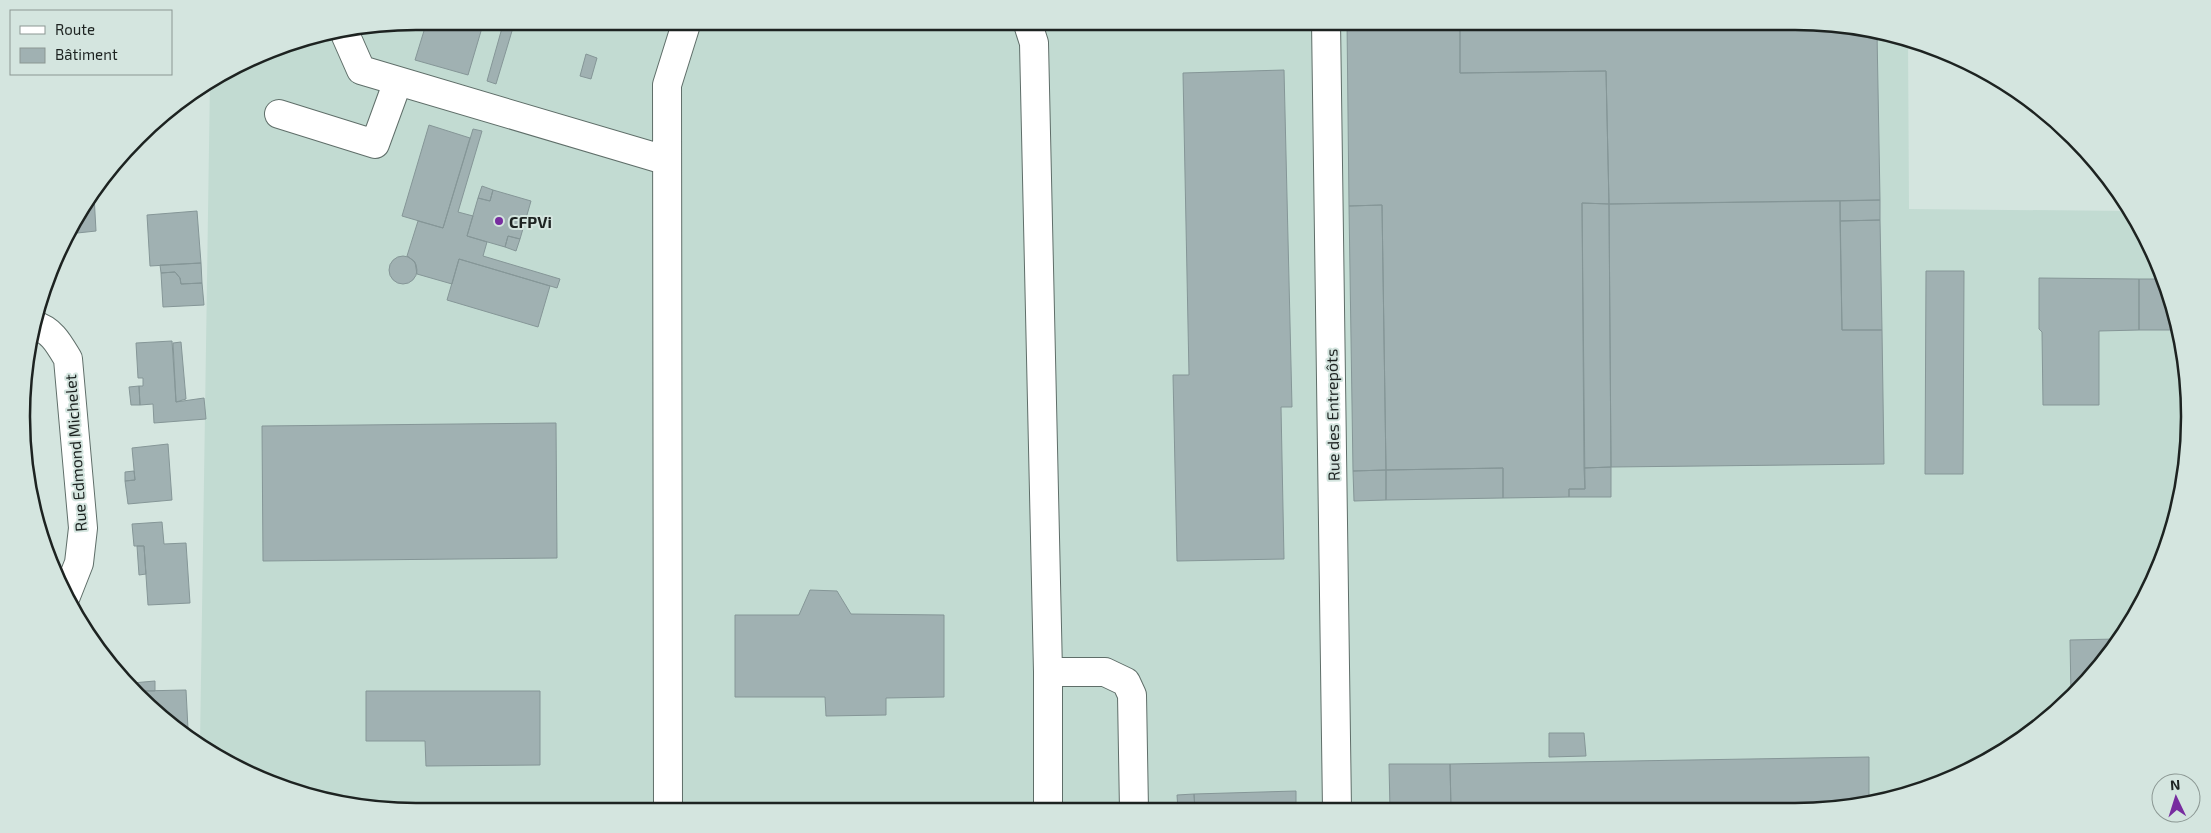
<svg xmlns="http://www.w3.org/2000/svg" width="2211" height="833" viewBox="0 0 2211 833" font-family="'Exo 2',sans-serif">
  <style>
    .built { fill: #c2dbd2 }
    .building { fill: #a0b1b2; stroke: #859697 }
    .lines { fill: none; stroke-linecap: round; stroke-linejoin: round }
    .minor-casing { stroke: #5f6e69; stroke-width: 30 }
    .minor { stroke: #fff; stroke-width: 28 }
    .poi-dot { fill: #772c9f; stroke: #d4e5df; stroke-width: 2 }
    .labels { text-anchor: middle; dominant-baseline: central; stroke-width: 4; stroke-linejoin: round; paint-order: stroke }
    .poi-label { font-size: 16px; font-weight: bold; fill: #1d2321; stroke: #d4e5df; text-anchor: start }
    .street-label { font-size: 16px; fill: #1d2321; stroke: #d4e5df }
    .rim { fill: none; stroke: #1d2321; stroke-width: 2.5 }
  </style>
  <rect width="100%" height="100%" fill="#d4e5df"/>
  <path class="built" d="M 417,21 L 1794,21 L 1897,35 L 1908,39 L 1909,209 L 2131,211 L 2137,219 L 2169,290 L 2186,365 L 2189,443 L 2176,519 L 2137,614 L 2055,713 L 1969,771 L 1846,808 L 417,812 L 314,798 L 242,771 L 200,745 L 210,81 L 219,74 L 289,42 Z"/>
  <path class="building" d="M 427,21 L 484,21 L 468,75 L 415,60 Z
    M 504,21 L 515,21 L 496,84 L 487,81 Z
    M 1347,21 L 1460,21 L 1460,73 L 1606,71 L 1609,204 L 1582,203 L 1585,489 L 1569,489 L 1569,497 L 1503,498 L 1503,468 L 1386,470 L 1382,205 L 1349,206 Z
    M 1460,21 L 1794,21 L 1877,32 L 1880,200 L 1609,204 L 1606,71 L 1460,73 Z
    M 586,54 L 597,58 L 591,79 L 580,76 Z
    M 1284,70 L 1292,407 L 1281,407 L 1284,559 L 1177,561 L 1173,375 L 1189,375 L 1183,73 Z
    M 429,125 L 470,138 L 443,228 L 402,216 Z
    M 473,129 L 482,131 L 458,212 L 473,216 L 467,236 L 487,242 L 483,256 L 560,279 L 557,288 L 459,259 L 452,284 L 417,274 L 415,262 L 407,256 L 418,221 L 443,228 Z
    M 482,186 L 493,190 L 490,201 L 478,198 Z
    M 493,190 L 531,201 L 520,239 L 508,236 L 505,247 L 467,236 L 478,198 L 490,201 Z
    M 94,195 L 96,231 L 68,234 L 74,219 Z
    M 1880,200 L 1880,220 L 1840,221 L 1840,201 Z
    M 1840,201 L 1842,330 L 1882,330 L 1884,464 L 1611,467 L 1609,204 Z
    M 1582,203 L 1609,204 L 1611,467 L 1584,468 Z
    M 1382,205 L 1386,470 L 1353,471 L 1349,206 Z
    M 197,211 L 201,263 L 150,266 L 147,215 Z
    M 1880,220 L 1882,330 L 1842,330 L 1840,221 Z
    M 508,236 L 520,239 L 516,251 L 505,247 Z
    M389 270a14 14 0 1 1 28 0a14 14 0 1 1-28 0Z
    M 459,259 L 550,286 L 538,327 L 447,300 Z
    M 201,263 L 202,283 L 181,284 L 180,278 L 175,272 L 161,273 L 160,265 Z
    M 1926,271 L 1964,271 L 1963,474 L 1925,474 Z
    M 175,272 L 180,278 L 181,284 L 202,283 L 204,305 L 163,307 L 161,273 Z
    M 2039,278 L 2139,279 L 2139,330 L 2099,331 L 2099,405 L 2043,405 L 2042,332 L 2039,329 Z
    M 2139,279 L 2164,279 L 2178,330 L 2139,330 Z
    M 172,341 L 176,402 L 204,398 L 206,419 L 154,423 L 153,404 L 140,405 L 139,386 L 143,386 L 143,378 L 138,378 L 136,343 Z
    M 181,342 L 186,399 L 176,402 L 173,343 Z
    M 139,386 L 140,405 L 131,405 L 129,387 Z
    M 556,423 L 557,558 L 263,561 L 262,426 Z
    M 168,444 L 172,500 L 128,504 L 125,481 L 135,480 L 132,448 Z
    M 1611,467 L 1611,497 L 1569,497 L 1569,489 L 1585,489 L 1584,468 Z
    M 1503,468 L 1503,498 L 1386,500 L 1386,470 Z
    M 1386,470 L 1386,500 L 1354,501 L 1353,471 Z
    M 134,471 L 135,480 L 125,481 L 125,472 Z
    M 162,522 L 164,544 L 186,543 L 190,603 L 148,605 L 144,546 L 134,546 L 132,524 Z
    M 137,546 L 144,546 L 146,574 L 139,575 Z
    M 810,590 L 837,591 L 851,614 L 944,615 L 944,697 L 886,698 L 886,715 L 826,716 L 825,697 L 735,697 L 735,615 L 799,615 Z
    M 2116,639 L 2071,695 L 2070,640 Z
    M 155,681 L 155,691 L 140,691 L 132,683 Z
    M 186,690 L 188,729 L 176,730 L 140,691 Z
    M 366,691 L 540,691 L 540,765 L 426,766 L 425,741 L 366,741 Z
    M 1549,733 L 1584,733 L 1586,756 L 1549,757 Z
    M 1869,757 L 1869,801 L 1846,808 L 1451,809 L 1450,764 Z
    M 1389,764 L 1450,764 L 1451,809 L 1390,809 Z
    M 1296,791 L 1296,810 L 1195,810 L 1194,794 Z
    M 1194,794 L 1195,810 L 1178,810 L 1177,795 Z"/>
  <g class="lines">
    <defs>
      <path id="minor" d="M 1027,21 L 1034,43 L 1048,672 L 1048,810
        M 1326,21 L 1337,810
        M 347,33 L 346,36 L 361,70 L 665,160
        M 279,114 L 375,144 L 398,81
        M 34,325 C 52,330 59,344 68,359 L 83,528 L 79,563 L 66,596
        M 1048,672 L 1105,672 L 1126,682 L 1132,695 L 1134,810
        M 668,811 L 667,85 L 687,21"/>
    </defs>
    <use href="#minor" class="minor-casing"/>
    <use href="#minor" class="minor"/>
  </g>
  <circle class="poi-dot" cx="499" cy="221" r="5"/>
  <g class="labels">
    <g class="poi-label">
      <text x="509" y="221">CFPVi</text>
    </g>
    <g class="street-label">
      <text transform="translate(1332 415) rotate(-91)">Rue des Entrepôts</text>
      <text transform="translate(75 453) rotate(-94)">Rue Edmond Michelet</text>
    </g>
  </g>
  <path d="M0 0H2211V833H0ZM416 30H1795A386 386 0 0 1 2181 416V417A386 386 0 0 1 1795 803H416A386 386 0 0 1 30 417V416A386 386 0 0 1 416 30Z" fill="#d4e5df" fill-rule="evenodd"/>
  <path class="rim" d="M416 30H1795A386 386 0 0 1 2181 416V417A386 386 0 0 1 1795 803H416A386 386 0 0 1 30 417V416A386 386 0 0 1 416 30Z"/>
  <rect x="10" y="10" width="162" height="65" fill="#d4e5df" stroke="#8b9793"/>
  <rect x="20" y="26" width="25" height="8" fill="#ffffff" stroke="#8b9793"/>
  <text x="55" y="35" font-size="15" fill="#1d2321">Route</text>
  <rect x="20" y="48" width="25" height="15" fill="#a0b1b2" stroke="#8b9793"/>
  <text x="55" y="60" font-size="15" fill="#1d2321">Bâtiment</text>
  <g transform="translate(2176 798) rotate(356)"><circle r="24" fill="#d4e5df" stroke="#8b9793"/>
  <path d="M0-4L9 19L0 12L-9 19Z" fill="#772c9f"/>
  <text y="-8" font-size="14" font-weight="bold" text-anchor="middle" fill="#1d2321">N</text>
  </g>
</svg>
